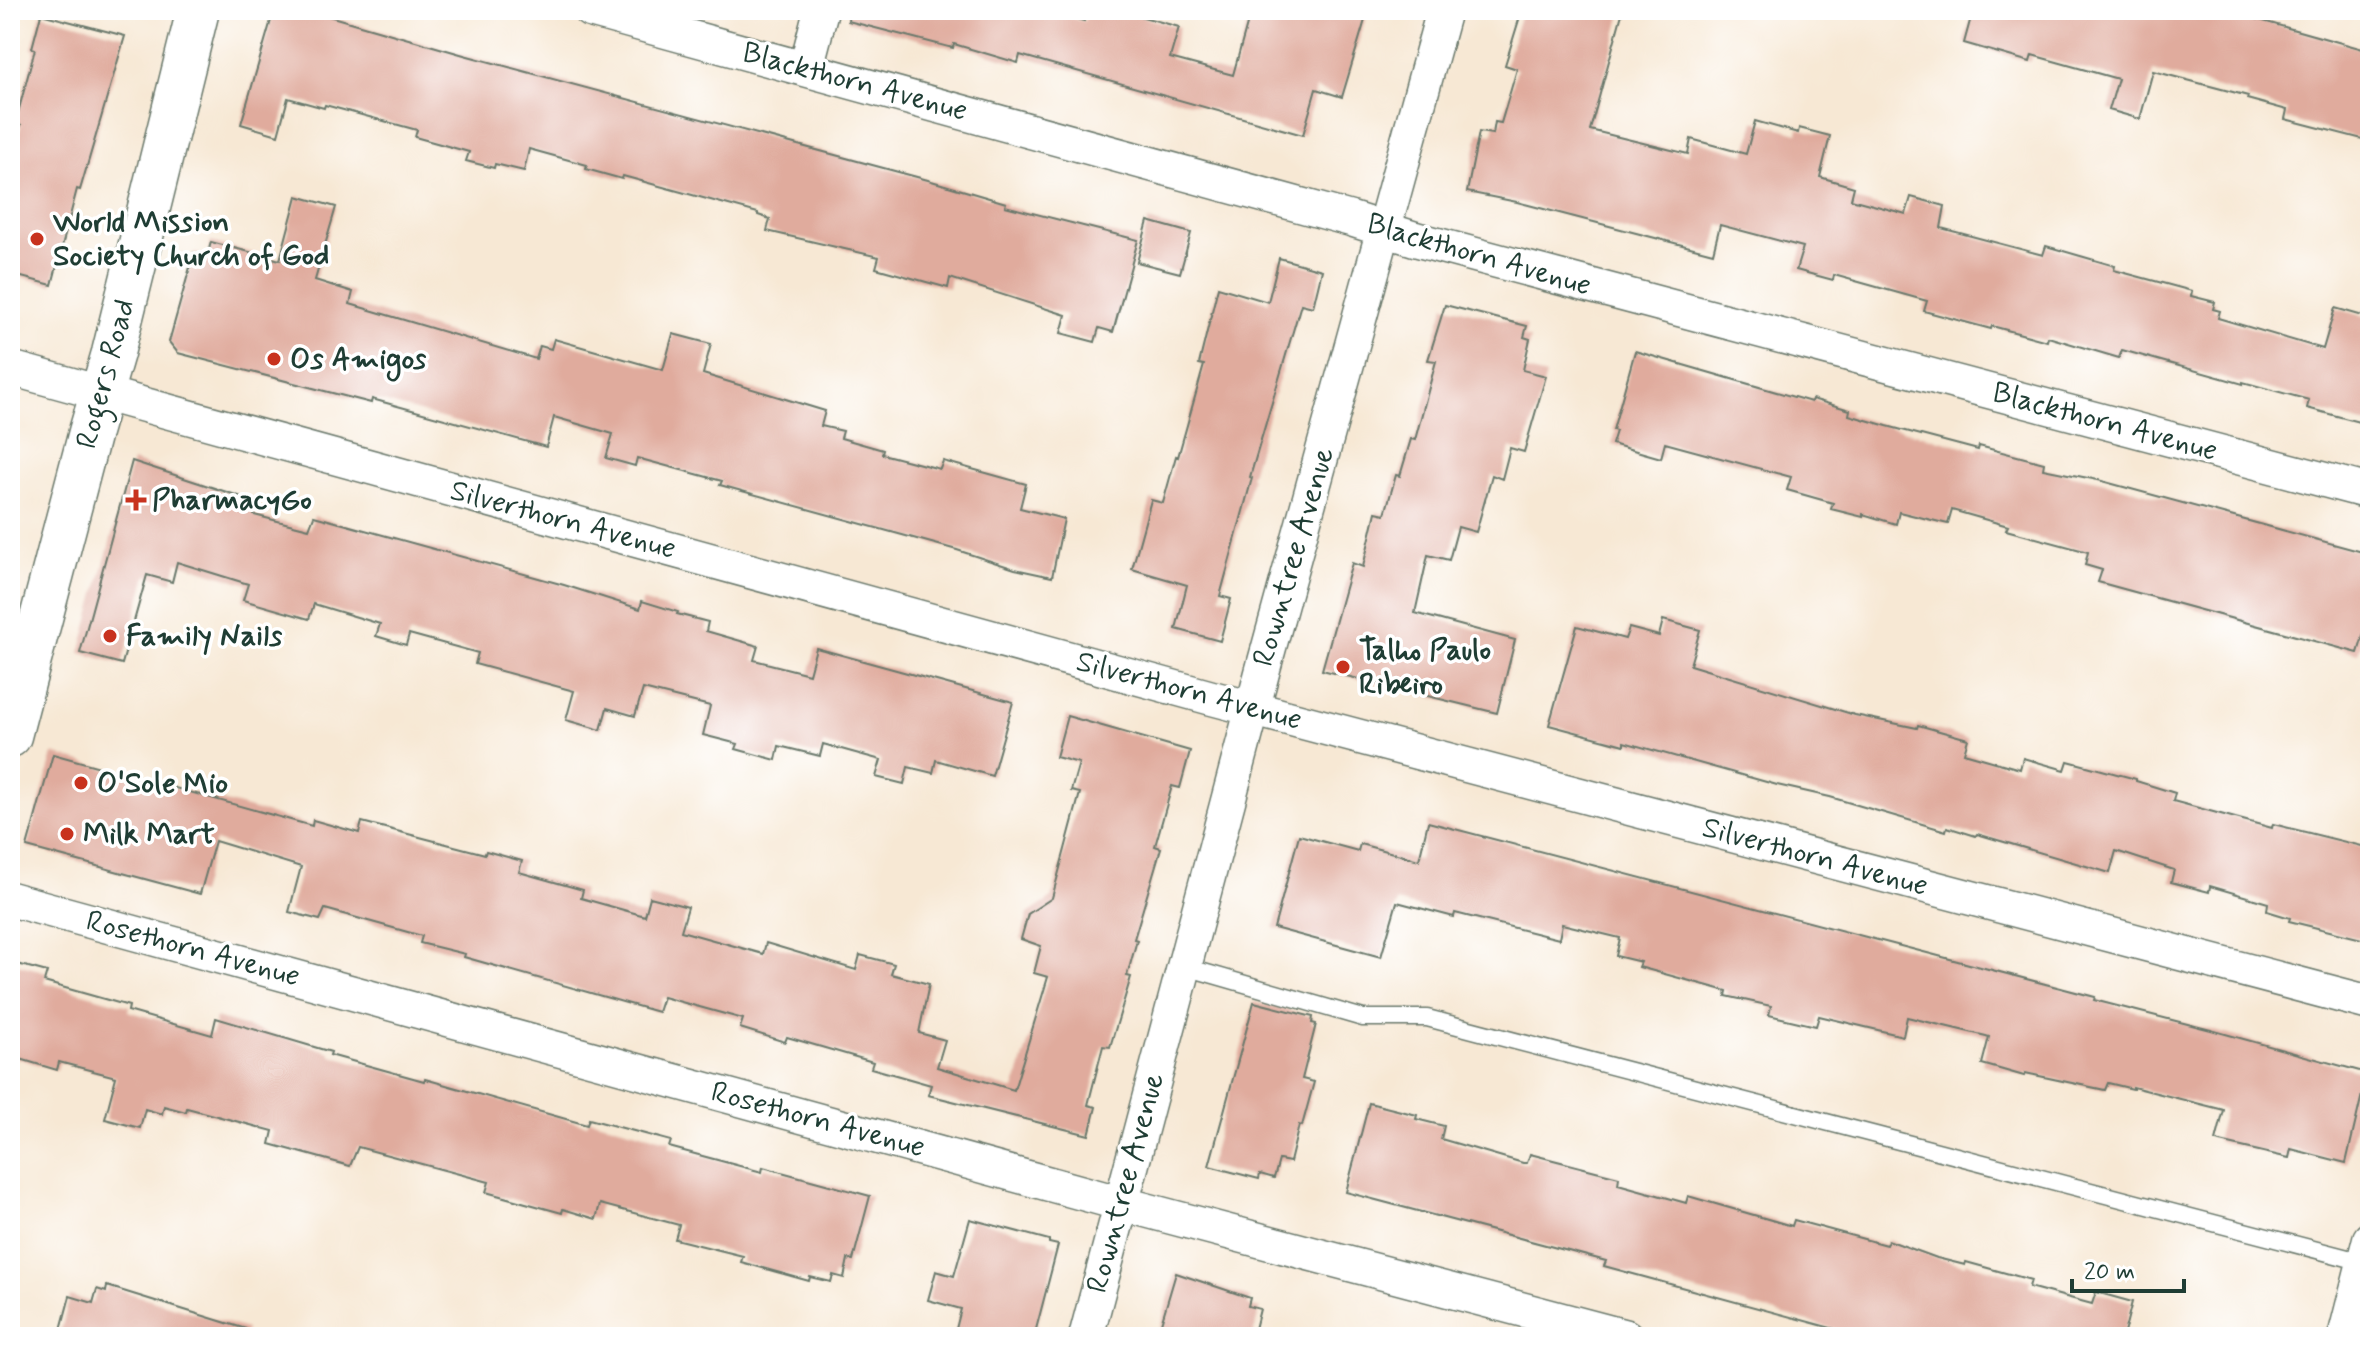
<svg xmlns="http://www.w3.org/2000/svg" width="2380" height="1347" viewBox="0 0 2380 1347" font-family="Mynerve,sans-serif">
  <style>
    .building { fill: #e0ab9d }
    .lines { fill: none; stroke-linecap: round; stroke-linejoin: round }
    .service-casing { stroke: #6b796c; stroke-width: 19 }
    .minor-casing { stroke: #6b796c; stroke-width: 37 }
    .tertiary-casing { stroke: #6b796c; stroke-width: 45 }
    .service { stroke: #fff; stroke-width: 16 }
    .minor { stroke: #fff; stroke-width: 34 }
    .tertiary { stroke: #fff; stroke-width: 42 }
    .poi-dot { fill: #c8321e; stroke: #fff; stroke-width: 3 }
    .labels { text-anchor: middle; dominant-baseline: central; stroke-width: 7; stroke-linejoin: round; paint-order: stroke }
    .street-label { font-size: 30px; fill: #1f3d34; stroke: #fff }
    .poi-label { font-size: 30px; font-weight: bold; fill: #1f3d34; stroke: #fff; text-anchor: start }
  </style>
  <rect width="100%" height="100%" fill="#fff"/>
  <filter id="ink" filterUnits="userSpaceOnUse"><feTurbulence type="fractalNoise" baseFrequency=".0125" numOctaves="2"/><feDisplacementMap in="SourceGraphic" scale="16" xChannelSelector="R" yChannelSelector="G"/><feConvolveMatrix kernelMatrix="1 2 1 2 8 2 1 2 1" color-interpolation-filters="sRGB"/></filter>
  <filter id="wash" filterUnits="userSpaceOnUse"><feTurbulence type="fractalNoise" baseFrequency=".006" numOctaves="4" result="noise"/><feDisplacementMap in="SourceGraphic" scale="32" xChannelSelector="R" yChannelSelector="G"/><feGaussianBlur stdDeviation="1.8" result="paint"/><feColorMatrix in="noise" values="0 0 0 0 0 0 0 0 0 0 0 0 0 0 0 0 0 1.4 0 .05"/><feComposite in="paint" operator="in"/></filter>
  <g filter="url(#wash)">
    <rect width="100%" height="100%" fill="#f7e8d4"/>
    <g id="blocks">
      <path class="building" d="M 274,10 L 308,10 L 464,55 L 928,180 L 1006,203 L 1005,206 L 1138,240 L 1113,332 L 1099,328 L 1095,342 L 1061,333 L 1066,315 L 950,278 L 948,288 L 876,268 L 879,257 L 767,231 L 770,219 L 758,215 L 758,213 L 623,176 L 622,179 L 586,169 L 587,165 L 529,149 L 524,171 L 495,164 L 494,168 L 466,161 L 469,152 L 415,137 L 417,130 L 325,105 L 324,108 L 288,98 L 278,135 L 241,124 Z
        M 849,10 L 1044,10 L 1084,21 L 1087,10 L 1118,10 L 1179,27 L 1170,58 L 1233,75 L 1251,10 L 1368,10 L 1342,97 L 1316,89 L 1303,135 L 1020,55 L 1018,63 L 954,44 L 953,48 L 848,21 Z
        M 1522,10 L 1623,10 L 1590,130 L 1688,154 L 1691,139 L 1746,154 L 1755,121 L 1798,133 L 1799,128 L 1830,136 L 1820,177 L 1854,187 L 1851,199 L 1906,214 L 1911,197 L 1945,206 L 1941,228 L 2043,255 L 2046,246 L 2115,266 L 2114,270 L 2192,291 L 2191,296 L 2215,302 L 2213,309 L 2220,311 L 2218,318 L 2323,349 L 2335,308 L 2370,318 L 2370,425 L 2307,408 L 2309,400 L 2243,382 L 2243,384 L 2122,350 L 2119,358 L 2048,337 L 2047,341 L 1992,326 L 1991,329 L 1924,311 L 1927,301 L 1834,275 L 1833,280 L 1796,270 L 1803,247 L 1720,225 L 1713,253 L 1517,202 L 1467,192 L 1479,132 L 1493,134 L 1495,122 L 1501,123 L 1517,69 L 1505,65 Z
        M 1973,10 L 2224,10 L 2370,51 L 2370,141 L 2285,119 L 2287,110 L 2247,99 L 2248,96 L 2153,71 L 2140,119 L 2109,110 L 2118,79 L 2032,55 L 2030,62 L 1964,43 Z
        M 41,14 L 125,36 L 80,190 L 77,189 L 52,285 L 10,274 L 10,162 L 21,125 L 15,124 L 35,49 L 32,48 Z
        M 297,196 L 336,207 L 315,280 L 353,292 L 350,304 L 536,359 L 540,346 L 551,349 L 554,339 L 663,370 L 673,334 L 711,344 L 703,374 L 825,411 L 821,426 L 843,431 L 841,438 L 883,450 L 882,454 L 940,469 L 943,461 L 1026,484 L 1020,508 L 1064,519 L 1052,577 L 1015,569 L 957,550 L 720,485 L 722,481 L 637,458 L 635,466 L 606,458 L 613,434 L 554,417 L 546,447 L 372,399 L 371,403 L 178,353 L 169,342 L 194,253 L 207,256 L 211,242 L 280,260 Z
        M 1148,221 L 1191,233 L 1180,273 L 1137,262 Z
        M 1279,258 L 1322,270 L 1313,307 L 1301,304 L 1250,477 L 1252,478 L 1220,596 L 1231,599 L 1220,641 L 1176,629 L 1187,585 L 1132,569 L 1151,500 L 1163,503 L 1176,456 L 1178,457 L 1204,365 L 1199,364 L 1218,287 L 1268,302 Z
        M 1445,305 L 1527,326 L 1524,337 L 1530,339 L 1523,370 L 1546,376 L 1524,452 L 1510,448 L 1502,479 L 1492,475 L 1476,532 L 1458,527 L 1449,560 L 1428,555 L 1415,613 L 1515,640 L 1497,713 L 1322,670 L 1352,563 L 1363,567 L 1376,512 L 1385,514 L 1396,475 L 1400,476 L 1411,439 L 1415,440 L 1436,361 L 1428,360 Z
        M 1635,351 L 1811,402 L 1812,399 L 1850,410 L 1849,415 L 1887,426 L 1978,450 L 1979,446 L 2044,463 L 2043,469 L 2098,480 L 2370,554 L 2370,613 L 2358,653 L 2098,582 L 2102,570 L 2085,565 L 2088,552 L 2006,530 L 2008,526 L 1952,510 L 1948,524 L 1899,512 L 1896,524 L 1863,514 L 1863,517 L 1831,509 L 1833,503 L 1787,490 L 1791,477 L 1665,443 L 1661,458 L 1612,444 L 1616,431 L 1613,430 Z
        M 132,461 L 254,501 L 251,511 L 254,512 L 254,515 L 309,529 L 314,516 L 564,585 L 640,609 L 642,601 L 678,612 L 677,614 L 708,622 L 706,631 L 758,646 L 754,660 L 809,674 L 816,648 L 1013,702 L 992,776 L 936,760 L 933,773 L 908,767 L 904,784 L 876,777 L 881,760 L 823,744 L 820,756 L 779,746 L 776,760 L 736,749 L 738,744 L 703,735 L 710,706 L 643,689 L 635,716 L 607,708 L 601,730 L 566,720 L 574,691 L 475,664 L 478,653 L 409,634 L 406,645 L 376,636 L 380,624 L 314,604 L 309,619 L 243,600 L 248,584 L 177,562 L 172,582 L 147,575 L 122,664 L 80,653 Z
        M 1663,620 L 1700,630 L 1690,665 L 1855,715 L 1917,728 L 1918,725 L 1968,739 L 1964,753 L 2020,769 L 2023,758 L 2065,770 L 2068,761 L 2136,779 L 2136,781 L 2175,793 L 2173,801 L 2272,828 L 2273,824 L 2370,848 L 2370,941 L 2289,921 L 2290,918 L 2267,911 L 2268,903 L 2210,886 L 2209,892 L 2171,882 L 2174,870 L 2116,851 L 2110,873 L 1977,834 L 1976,836 L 1947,827 L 1946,831 L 1830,797 L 1777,785 L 1624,742 L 1624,745 L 1549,725 L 1577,626 L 1625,639 L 1629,628 L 1659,636 Z
        M 1067,716 L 1190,751 L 1180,788 L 1172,786 L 1155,846 L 1161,848 L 1134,939 L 1137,940 L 1127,976 L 1131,977 L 1110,1047 L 1103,1046 L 1088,1105 L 1096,1107 L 1089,1135 L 928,1095 L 931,1085 L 871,1068 L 873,1062 L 787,1037 L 785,1042 L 740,1028 L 743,1019 L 663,997 L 658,1012 L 464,957 L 465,954 L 420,943 L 422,936 L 325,909 L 320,920 L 289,912 L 301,867 L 215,841 L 200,894 L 27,847 L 53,754 L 312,826 L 313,820 L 359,833 L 362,822 L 485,854 L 486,851 L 522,861 L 519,872 L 583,890 L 581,898 L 645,916 L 650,897 L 688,907 L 681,931 L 763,954 L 766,943 L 856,970 L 860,955 L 894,964 L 891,974 L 929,984 L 919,1033 L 945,1040 L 937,1067 L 1014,1090 L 1048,977 L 1034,973 L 1041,946 L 1021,939 L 1028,914 L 1052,898 L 1080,793 L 1071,791 L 1079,763 L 1056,757 Z
        M 1428,822 L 2095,997 L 2094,1000 L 2211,1030 L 2367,1073 L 2346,1163 L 2291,1149 L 2289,1158 L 2216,1141 L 2224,1110 L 2133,1087 L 2133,1089 L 2108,1083 L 2105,1090 L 2025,1073 L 2024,1076 L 1982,1064 L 1989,1037 L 1986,1036 L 1907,1017 L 1903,1036 L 1819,1016 L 1816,1026 L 1769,1015 L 1771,1006 L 1726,996 L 1727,991 L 1639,967 L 1641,962 L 1616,956 L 1620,938 L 1562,924 L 1559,939 L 1455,913 L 1454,917 L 1397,902 L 1381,957 L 1274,928 L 1299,835 L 1358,851 L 1360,844 L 1419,860 Z
        M 10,962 L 47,972 L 44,982 L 129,1006 L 128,1011 L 212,1035 L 216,1018 L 331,1052 L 330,1055 L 424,1081 L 425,1079 L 587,1125 L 589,1119 L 671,1141 L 669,1147 L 762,1172 L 763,1167 L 870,1196 L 853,1260 L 848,1259 L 844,1278 L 833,1275 L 831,1282 L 810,1277 L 809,1281 L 741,1262 L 743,1256 L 675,1239 L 679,1225 L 600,1204 L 596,1219 L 563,1209 L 562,1213 L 486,1192 L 489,1182 L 358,1147 L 350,1166 L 270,1144 L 273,1131 L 187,1108 L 186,1112 L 164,1106 L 162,1114 L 145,1109 L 140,1128 L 105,1119 L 116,1077 L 59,1062 L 57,1070 L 10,1056 Z
        M 1254,1002 L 1313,1017 L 1312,1023 L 1316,1024 L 1302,1079 L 1314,1082 L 1302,1126 L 1299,1125 L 1290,1162 L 1279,1160 L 1274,1178 L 1260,1174 L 1259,1179 L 1209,1166 Z
        M 1369,1103 L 1417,1115 L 1416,1119 L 1444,1126 L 1441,1139 L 1523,1163 L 1527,1163 L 1530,1154 L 1619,1177 L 1618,1184 L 1686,1203 L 1688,1196 L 1792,1226 L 1794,1220 L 1886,1245 L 1888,1240 L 1937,1258 L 1965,1265 L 1966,1262 L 2031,1280 L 2029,1287 L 2092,1304 L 2096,1292 L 2132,1302 L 2123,1337 L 1864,1337 L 1604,1266 L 1606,1261 L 1346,1192 Z
        M 970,1219 L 1049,1240 L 1049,1243 L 1058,1245 L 1034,1337 L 954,1337 L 961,1309 L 928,1300 L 936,1271 L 954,1276 Z
        M 1176,1273 L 1250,1298 L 1248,1306 L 1260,1309 L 1253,1337 L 1157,1337 Z
        M 107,1286 L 246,1329 L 244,1337 L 59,1337 L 70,1296 L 93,1303 L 97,1289 L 106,1292 Z"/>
    </g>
  </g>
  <g filter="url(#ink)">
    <use href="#blocks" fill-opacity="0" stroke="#6b796c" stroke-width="2"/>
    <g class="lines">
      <defs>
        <path id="service" d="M 1186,967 L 1363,1018 L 1427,1018 L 2363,1262"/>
        <path id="minor" d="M 590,10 L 1351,219 L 1415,239 L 2370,492
          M 806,68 L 821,10
          M 10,368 L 1212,698 L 2370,1003
          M 10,899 L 1119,1203 L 1626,1337
          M 1086,1337 L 1263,669 L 1444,10
          M 2345,1337 L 2370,1239"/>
        <path id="tertiary" d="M 10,736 L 90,432 L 113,353 L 198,10"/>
      </defs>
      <use href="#service" class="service-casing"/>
      <use href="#minor" class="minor-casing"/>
      <use href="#tertiary" class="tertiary-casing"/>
      <use href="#service" class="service"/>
      <use href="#minor" class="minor"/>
      <use href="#tertiary" class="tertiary"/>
    </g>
  </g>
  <g class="poi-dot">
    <circle cx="37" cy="239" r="8"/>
    <circle cx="274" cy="359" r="8"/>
    <path d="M132 488h8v8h8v8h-8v8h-8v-8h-8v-8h8z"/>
    <circle cx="110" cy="636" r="8"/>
    <circle cx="1343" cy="667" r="8"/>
    <circle cx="81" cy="783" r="8"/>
    <circle cx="67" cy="834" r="8"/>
  </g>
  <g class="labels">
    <g class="street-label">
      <text transform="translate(855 82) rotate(15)">Blackthorn Avenue</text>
      <text transform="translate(1479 255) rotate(16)">Blackthorn Avenue</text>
      <text transform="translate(106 374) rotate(-75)">Rogers Road</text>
      <text transform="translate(2105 422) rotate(15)">Blackthorn Avenue</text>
      <text transform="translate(563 520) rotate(15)">Silverthorn Avenue</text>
      <text transform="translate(1294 557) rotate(-74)">Rowntree Avenue</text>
      <text transform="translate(1189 691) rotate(15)">Silverthorn Avenue</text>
      <text transform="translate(1815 857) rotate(15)">Silverthorn Avenue</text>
      <text transform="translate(193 949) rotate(15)">Rosethorn Avenue</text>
      <text transform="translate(818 1120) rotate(15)">Rosethorn Avenue</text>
      <text transform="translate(1126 1183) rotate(-75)">Rowntree Avenue</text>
    </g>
    <g class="poi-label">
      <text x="53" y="222">World Mission<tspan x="53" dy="34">Society Church of God</tspan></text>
      <text x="290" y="359">Os Amigos</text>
      <text x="152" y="500">PharmacyGo</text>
      <text x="126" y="636">Family Nails</text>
      <text x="1359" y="650">Talho Paulo<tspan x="1359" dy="34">Ribeiro</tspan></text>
      <text x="97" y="783">O'Sole Mio</text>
      <text x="83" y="834">Milk Mart</text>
    </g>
  </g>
  <rect width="2380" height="1347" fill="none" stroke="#fff" stroke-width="40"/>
  <path d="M2072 1279v12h112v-12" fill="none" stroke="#1f3d34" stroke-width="4"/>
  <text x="2084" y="1279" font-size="24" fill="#1f3d34" stroke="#ffffff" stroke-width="6" paint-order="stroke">20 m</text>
</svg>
